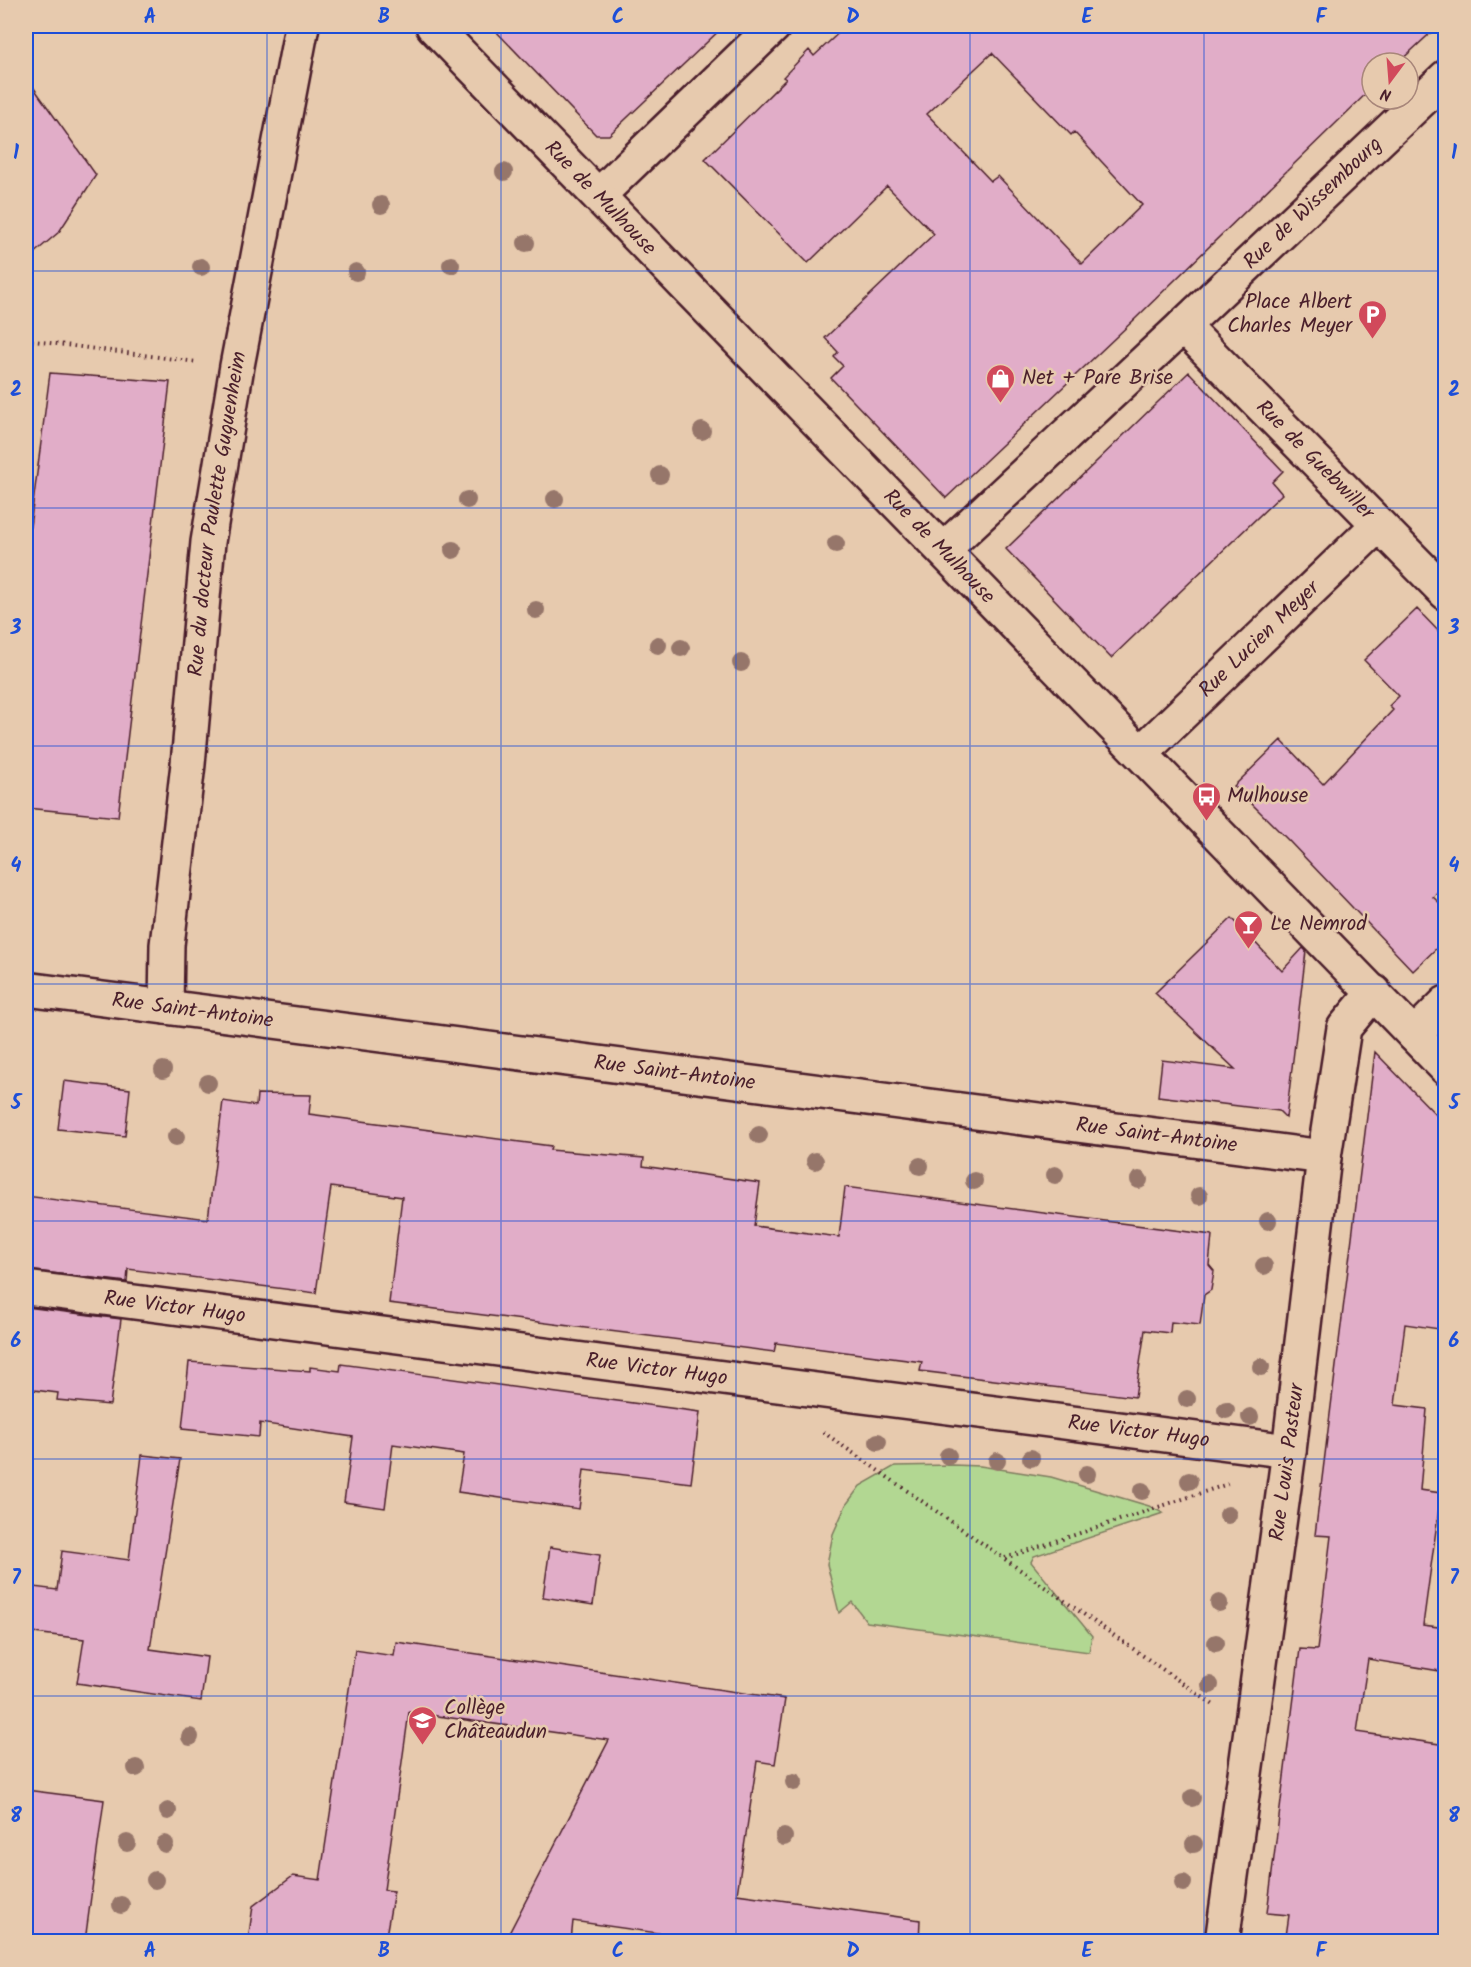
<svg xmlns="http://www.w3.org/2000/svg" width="1471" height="1967" viewBox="0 0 1471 1967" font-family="Kalam,sans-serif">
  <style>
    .green { fill: #b2d792; stroke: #7e7b5e; stroke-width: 1.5 }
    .building { fill: #e1adc8; stroke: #4a1f2b; stroke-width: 1.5; fill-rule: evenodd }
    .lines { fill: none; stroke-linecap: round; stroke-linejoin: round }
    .street-casing { stroke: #4a1f2b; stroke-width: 38 }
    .secondary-casing { stroke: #4a1f2b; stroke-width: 38 }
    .path { stroke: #4a1f2b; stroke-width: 4; stroke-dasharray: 1.5 4.5; stroke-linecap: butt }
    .street { stroke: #e7caae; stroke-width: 33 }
    .secondary { stroke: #e7caae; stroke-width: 33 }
    .tree { fill: #96766b }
    .grid { fill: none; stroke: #1d4ed8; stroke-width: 1.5; stroke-opacity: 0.55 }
    .labels { text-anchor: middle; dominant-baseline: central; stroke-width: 5; stroke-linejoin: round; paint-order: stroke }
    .street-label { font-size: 21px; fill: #4a1f2b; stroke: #e7caae }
    .poi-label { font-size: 21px; fill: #4a1f2b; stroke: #e7caae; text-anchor: start }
    .neatline { fill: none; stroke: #1d4ed8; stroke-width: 2 }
    .grid-label { font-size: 20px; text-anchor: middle; font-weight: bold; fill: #1d4ed8 }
  </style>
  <rect width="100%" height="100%" fill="#e7caae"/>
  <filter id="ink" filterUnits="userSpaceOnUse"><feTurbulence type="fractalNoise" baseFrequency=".0167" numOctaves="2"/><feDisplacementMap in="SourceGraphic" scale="12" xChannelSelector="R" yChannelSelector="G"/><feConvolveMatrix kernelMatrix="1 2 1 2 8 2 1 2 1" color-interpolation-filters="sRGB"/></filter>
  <g filter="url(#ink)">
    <path class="green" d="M 952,1465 L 980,1466 L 1051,1477 L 1149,1506 L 1163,1513 L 1034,1556 L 1031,1562 L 1092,1636 L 1089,1652 L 867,1622 L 852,1602 L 839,1613 L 827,1564 L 833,1534 L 846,1505 L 860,1486 L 895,1466 Z"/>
    <path class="building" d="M 491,26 L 724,26 L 609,135 L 596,135 Z
      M 846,26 L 1438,26 L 1398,63 L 1372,63 L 1372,88 L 1135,319 L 946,498 L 831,378 L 843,366 L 834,357 L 838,352 L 825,338 L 934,234 L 887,186 L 808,263 L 705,159 L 786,79 L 783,77 L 809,50 L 814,56 ZM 992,53 L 1071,135 L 1074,132 L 1142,205 L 1082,264 L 998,176 L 991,181 L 927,114 Z
      M 26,77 L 96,175 L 59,232 L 26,260 Z
      M 1189,372 L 1283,471 L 1272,482 L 1282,494 L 1111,658 L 1006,549 Z
      M 50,373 L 170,382 L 118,817 L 26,808 L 26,527 L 30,527 Z
      M 1417,609 L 1446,639 L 1446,882 L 1433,897 L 1446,909 L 1446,939 L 1413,971 L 1290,842 L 1234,786 L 1281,740 L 1323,784 L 1393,710 L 1389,706 L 1399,696 L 1364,660 Z
      M 1232,918 L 1282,971 L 1303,948 L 1306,951 L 1286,1118 L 1279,1111 L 1158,1096 L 1162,1060 L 1235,1069 L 1155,993 Z
      M 1375,1052 L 1446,1125 L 1446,1330 L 1405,1324 L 1395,1405 L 1427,1409 L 1420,1490 L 1441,1493 L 1423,1625 L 1446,1628 L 1446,1672 L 1368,1659 L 1357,1732 L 1446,1745 L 1446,1941 L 1335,1941 L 1286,1936 L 1289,1915 L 1267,1913 L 1300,1649 L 1317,1650 L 1331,1536 L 1315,1535 Z
      M 64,1081 L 130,1089 L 125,1136 L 58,1129 Z
      M 257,1094 L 311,1095 L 309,1114 L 551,1146 L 550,1150 L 644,1158 L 643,1166 L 760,1183 L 754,1226 L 839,1237 L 845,1187 L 1212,1235 L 1209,1265 L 1214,1271 L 1211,1290 L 1204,1295 L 1200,1325 L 1171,1322 L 1170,1333 L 1145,1330 L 1135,1397 L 920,1371 L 922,1362 L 776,1343 L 774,1352 L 389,1303 L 402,1197 L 331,1187 L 316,1293 L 128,1269 L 127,1282 L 26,1270 L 26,1196 L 208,1219 L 223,1101 L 256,1106 Z
      M 26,1307 L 121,1319 L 110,1405 L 57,1400 L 58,1393 L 26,1389 Z
      M 189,1362 L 310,1371 L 310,1367 L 340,1371 L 341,1364 L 700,1412 L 691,1483 L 584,1470 L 579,1509 L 458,1492 L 464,1454 L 393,1444 L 385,1508 L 344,1502 L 353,1437 L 260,1423 L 259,1437 L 182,1429 Z
      M 142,1455 L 180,1459 L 150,1649 L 207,1657 L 201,1701 L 77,1683 L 84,1639 L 26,1632 L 26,1586 L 57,1590 L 62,1551 L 129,1560 Z
      M 550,1547 L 600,1555 L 593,1605 L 543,1597 Z
      M 396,1642 L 785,1699 L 775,1764 L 757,1761 L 737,1894 L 920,1920 L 919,1941 L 714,1941 L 573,1921 L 571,1941 L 505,1941 L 609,1740 L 409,1712 L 384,1890 L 394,1891 L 385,1941 L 248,1941 L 253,1906 L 293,1876 L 320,1880 L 355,1650 L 394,1656 Z
      M 26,1790 L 104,1800 L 85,1941 L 26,1941 Z"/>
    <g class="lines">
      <defs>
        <g id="street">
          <path d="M 599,195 L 774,26"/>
          <path id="s1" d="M 1183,326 L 1446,593"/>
          <path id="s2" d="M 1141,753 L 1378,525"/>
          <path id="s3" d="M 26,989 L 1324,1157"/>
          <path id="s4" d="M 166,1007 L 167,945 L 188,764 L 208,542 L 237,366 L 302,26"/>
          <path d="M 1414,1035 L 1446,1003"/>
          <path id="s5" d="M 26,1288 L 1289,1451"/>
          <path id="s6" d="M 1222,1942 L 1289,1451 L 1324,1157 L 1344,1028 L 1374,992"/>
        </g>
        <g id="secondary">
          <path id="s7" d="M 433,26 L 1446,1068"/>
          <path id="s8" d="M 943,550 L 1183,326 L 1446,77"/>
        </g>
      </defs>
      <use href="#street" class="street-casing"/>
      <use href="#secondary" class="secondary-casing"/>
      <path class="path" d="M 26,340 L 197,362
        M 823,1432 L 1215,1706
        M 1005,1558 L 1228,1484"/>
      <use href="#street" class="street"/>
      <use href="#secondary" class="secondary"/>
    </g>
    <g class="tree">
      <circle cx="504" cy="172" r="9"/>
      <circle cx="381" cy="205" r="9"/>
      <circle cx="526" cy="243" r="9"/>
      <circle cx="451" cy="265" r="9"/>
      <circle cx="201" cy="267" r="9"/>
      <circle cx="356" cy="272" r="9"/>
      <circle cx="702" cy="431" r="9"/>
      <circle cx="660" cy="475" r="9"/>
      <circle cx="555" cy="499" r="9"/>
      <circle cx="467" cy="500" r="9"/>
      <circle cx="836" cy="544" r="9"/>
      <circle cx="453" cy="550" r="9"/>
      <circle cx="536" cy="610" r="9"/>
      <circle cx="658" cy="645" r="9"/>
      <circle cx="681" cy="648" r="9"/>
      <circle cx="741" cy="663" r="9"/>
      <circle cx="163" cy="1070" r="9"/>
      <circle cx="208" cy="1083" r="9"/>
      <circle cx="759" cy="1135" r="9"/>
      <circle cx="176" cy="1137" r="9"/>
      <circle cx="815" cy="1161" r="9"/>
      <circle cx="920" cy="1166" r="9"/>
      <circle cx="1055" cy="1175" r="9"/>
      <circle cx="1139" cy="1180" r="9"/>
      <circle cx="974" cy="1181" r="9"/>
      <circle cx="1199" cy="1196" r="9"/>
      <circle cx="1268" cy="1221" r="9"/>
      <circle cx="1264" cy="1266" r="9"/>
      <circle cx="1261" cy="1367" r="9"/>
      <circle cx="1187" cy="1399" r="9"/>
      <circle cx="1226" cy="1410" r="9"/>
      <circle cx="1250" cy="1417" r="9"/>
      <circle cx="878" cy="1442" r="9"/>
      <circle cx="948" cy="1456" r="9"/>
      <circle cx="1031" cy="1458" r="9"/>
      <circle cx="997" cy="1461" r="9"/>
      <circle cx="1087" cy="1474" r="9"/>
      <circle cx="1189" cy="1481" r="9"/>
      <circle cx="1142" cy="1491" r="9"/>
      <circle cx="1228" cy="1515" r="9"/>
      <circle cx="1219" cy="1603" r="9"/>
      <circle cx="1216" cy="1643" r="9"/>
      <circle cx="1210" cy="1685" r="9"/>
      <circle cx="190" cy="1737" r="9"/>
      <circle cx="136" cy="1768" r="9"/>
      <circle cx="794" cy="1782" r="9"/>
      <circle cx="1192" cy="1798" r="9"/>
      <circle cx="168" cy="1811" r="9"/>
      <circle cx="784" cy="1837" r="9"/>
      <circle cx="127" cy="1843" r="9"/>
      <circle cx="165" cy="1844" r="9"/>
      <circle cx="1194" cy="1844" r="9"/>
      <circle cx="155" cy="1880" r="9"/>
      <circle cx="1183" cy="1883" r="9"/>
      <circle cx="121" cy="1905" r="9"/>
    </g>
  </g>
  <path class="grid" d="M 267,26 L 267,1942M 501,26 L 501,1942M 736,26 L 736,1942M 970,26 L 970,1942M 1204,26 L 1204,1942M 26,271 L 1446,271M 26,508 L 1446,508M 26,746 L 1446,746M 26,984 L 1446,984M 26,1221 L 1446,1221M 26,1459 L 1446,1459M 26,1696 L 1446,1696"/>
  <defs>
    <symbol id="parking-pin" viewBox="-11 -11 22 30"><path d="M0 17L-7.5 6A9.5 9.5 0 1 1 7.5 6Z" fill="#d1495b" stroke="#e7caae"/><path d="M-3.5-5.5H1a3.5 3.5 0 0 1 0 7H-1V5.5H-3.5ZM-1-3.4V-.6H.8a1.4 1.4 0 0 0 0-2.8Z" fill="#fff"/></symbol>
    <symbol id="shop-pin" viewBox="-11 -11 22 30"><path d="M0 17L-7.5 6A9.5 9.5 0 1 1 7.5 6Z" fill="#d1495b" stroke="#e7caae"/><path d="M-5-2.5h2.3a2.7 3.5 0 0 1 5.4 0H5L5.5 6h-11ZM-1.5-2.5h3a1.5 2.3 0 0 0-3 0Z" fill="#fff"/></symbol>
    <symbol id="bus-pin" viewBox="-11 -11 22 30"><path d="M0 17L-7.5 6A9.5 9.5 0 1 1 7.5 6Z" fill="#d1495b" stroke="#e7caae"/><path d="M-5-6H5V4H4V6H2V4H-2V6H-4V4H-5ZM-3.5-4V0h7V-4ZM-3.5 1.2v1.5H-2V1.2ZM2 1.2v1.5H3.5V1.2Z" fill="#fff"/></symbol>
    <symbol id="bar-pin" viewBox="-11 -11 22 30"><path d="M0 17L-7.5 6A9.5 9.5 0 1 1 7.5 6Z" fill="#d1495b" stroke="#e7caae"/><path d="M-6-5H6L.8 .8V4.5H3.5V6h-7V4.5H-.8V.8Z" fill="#fff"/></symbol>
    <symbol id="school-pin" viewBox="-11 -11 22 30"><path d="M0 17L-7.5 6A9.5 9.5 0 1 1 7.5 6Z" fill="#d1495b" stroke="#e7caae"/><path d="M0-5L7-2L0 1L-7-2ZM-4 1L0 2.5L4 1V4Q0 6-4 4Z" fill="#fff"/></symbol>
  </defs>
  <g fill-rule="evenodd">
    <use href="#parking-pin" x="1356" y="298" width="33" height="45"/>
    <use href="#shop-pin" x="984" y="362" width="33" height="45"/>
    <use href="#bus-pin" x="1190" y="780" width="33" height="45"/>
    <use href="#bar-pin" x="1232" y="908" width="33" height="45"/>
    <use href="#school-pin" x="406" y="1704" width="33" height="45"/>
  </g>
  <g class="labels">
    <g class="street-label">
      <text stroke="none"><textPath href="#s7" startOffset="240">Rue de Mulhouse</textPath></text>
      <text stroke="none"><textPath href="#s8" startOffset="507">Rue de Wissembourg</textPath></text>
      <text stroke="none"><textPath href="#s1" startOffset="188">Rue de Guebwiller</textPath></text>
      <text stroke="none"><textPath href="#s4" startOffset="496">Rue du docteur Paulette Guguenheim</textPath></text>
      <text stroke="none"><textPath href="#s7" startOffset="726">Rue de Mulhouse</textPath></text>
      <text stroke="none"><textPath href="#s2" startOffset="164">Rue Lucien Meyer</textPath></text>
      <text stroke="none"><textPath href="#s3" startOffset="168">Rue Saint-Antoine</textPath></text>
      <text stroke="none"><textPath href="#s3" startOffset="654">Rue Saint-Antoine</textPath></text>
      <text stroke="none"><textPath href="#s3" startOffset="1140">Rue Saint-Antoine</textPath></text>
      <text stroke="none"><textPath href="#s5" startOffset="150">Rue Victor Hugo</textPath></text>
      <text stroke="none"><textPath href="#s5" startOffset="636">Rue Victor Hugo</textPath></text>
      <text stroke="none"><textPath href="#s5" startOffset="1122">Rue Victor Hugo</textPath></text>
      <text stroke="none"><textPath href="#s6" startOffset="484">Rue Louis Pasteur</textPath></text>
    </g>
    <g class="poi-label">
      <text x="1352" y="302" text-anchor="end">Place Albert<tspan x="1352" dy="24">Charles Meyer</tspan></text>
      <text x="1022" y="378">Net + Pare Brise</text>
      <text x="1227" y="796">Mulhouse</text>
      <text x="1270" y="924">Le Nemrod</text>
      <text x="444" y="1708">Collège<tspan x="444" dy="24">Châteaudun</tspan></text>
    </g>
  </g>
  <rect width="1471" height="1967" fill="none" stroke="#e7caae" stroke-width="66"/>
  <g transform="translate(1390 81) rotate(196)"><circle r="28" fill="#e7caae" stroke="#a8867a" stroke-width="1.5"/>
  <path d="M0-4.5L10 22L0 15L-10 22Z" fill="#d1495b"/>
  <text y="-9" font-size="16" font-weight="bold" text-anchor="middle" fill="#4a1f2b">N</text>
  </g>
  <rect x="33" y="33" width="1405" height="1901" class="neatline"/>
  <g class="grid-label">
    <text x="150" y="23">A</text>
    <text x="384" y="23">B</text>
    <text x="618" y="23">C</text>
    <text x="853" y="23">D</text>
    <text x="1087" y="23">E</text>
    <text x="1321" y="23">F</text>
    <text x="16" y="159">1</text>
    <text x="1454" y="159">1</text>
    <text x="16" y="396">2</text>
    <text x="1454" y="396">2</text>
    <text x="16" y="634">3</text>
    <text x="1454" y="634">3</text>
    <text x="16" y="872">4</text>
    <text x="1454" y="872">4</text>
    <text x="16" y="1109">5</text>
    <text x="1454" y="1109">5</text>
    <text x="16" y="1347">6</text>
    <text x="1454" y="1347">6</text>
    <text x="16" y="1584">7</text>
    <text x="1454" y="1584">7</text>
    <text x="16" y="1822">8</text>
    <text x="1454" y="1822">8</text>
    <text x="150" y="1957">A</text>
    <text x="384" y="1957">B</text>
    <text x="618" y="1957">C</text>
    <text x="853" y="1957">D</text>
    <text x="1087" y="1957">E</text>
    <text x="1321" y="1957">F</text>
  </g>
</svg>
